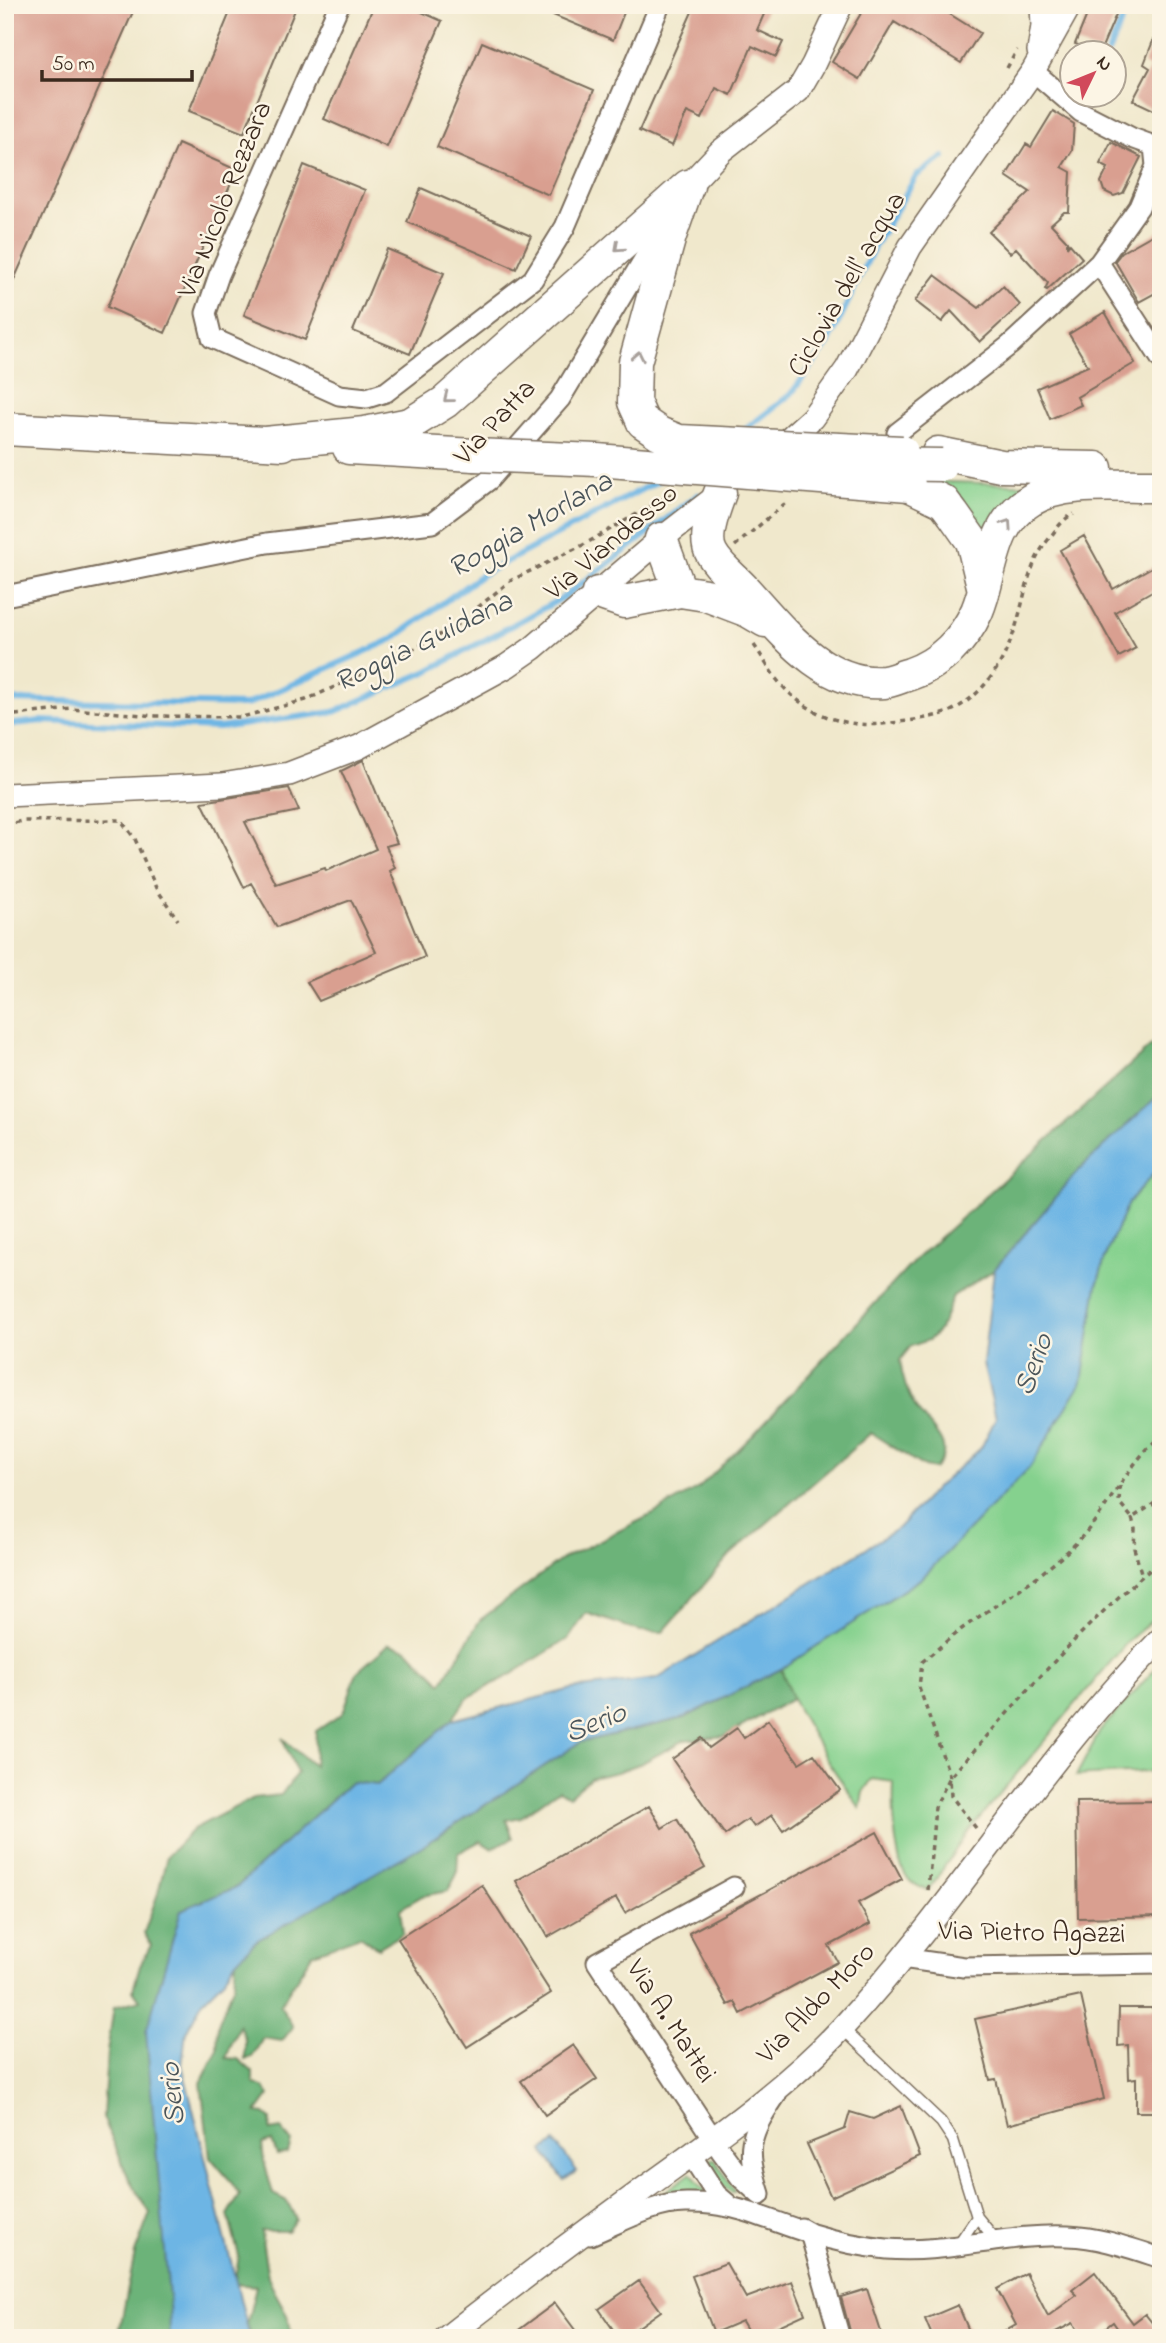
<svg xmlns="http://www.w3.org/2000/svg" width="1166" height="2343" viewBox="0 0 1166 2343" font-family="'Indie Flower',sans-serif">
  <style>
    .green { fill: #85d18e; stroke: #607e56; stroke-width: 2 }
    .forest { fill: #6cb379; stroke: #546e4c; stroke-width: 2 }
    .water { fill: #6db5e4; stroke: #547081; stroke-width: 2 }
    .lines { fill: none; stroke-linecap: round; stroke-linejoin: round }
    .stream { stroke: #6db5e4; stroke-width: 6 }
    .building { fill: #d99f90 }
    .service-casing { stroke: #7a6c5b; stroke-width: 13 }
    .minor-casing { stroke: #7a6c5b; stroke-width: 23 }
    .tertiary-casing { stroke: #7a6c5b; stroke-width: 26 }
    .trunk-casing { stroke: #7a6c5b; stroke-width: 35 }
    .path { stroke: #7a6c5b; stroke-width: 3.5; stroke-dasharray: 5 5; stroke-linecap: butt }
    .service { stroke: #fff; stroke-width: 10 }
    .minor { stroke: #fff; stroke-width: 19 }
    .tertiary { stroke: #fff; stroke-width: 23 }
    .trunk { stroke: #fff; stroke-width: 32 }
    .trunk-bridge-casing { stroke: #7a6c5b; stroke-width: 35; stroke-linecap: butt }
    .trunk-bridge { stroke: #fff; stroke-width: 32 }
    .oneway { stroke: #a79f9a }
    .labels { text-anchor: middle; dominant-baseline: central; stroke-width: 5; stroke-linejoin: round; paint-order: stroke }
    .street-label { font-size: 28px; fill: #3b2a1e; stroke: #fcf5e5 }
    .water-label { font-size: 30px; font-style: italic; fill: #4a5459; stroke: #fcf5e5 }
  </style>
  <rect width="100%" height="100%" fill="#fcf5e5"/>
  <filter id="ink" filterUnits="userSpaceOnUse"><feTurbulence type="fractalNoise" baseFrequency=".0143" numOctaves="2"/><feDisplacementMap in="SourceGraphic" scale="14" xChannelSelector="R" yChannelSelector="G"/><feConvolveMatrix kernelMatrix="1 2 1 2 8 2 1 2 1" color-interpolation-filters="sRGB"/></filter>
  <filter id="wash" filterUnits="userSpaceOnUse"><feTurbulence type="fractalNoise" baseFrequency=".00686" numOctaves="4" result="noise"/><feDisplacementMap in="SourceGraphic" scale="28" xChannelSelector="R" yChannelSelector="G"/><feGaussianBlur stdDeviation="1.57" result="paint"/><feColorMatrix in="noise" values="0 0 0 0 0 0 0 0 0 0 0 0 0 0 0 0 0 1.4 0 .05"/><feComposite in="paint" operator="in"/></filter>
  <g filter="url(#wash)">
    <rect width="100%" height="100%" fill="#f0e8cc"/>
    <path class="green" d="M 919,481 L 1042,485 L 986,552 Z
      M 1161,1165 L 1161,1613 L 1129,1640 L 967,1833 L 928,1891 C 922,1888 913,1884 909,1880 C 893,1864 893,1804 894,1782 L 872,1779 L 863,1792 L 860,1808 L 827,1760 L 792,1699 L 781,1669 L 922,1578 L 1097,1285 L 1107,1251 L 1128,1203 Z
      M 1161,1662 L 1161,1771 L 1076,1776 L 1100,1731 Z
      M 712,2159 L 715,2159 L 735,2192 L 730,2192 L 708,2169 L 708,2163 Z
      M 691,2173 L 709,2196 L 655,2199 Z"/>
    <path class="forest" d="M 1161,1037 L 1161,1093 L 1078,1171 L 994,1270 L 953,1296 L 940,1329 L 929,1340 L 911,1346 L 900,1360 C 902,1377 906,1392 916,1408 C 928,1427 959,1446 934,1469 L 924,1467 L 871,1433 L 730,1555 L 663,1632 L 640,1631 L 586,1613 L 569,1638 L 512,1674 L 467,1698 L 452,1720 L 377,1785 L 351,1782 L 237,1887 L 181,1910 L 170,2338 L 118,2338 L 135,2253 L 150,2213 L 129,2179 L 103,2117 L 107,2052 L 114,2007 L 140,2000 L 133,1990 L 140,1966 L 151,1945 L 144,1933 L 158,1893 L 167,1856 L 193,1829 L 253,1798 L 281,1795 L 297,1773 L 282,1738 L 314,1766 L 316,1731 L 343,1713 L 357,1672 L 389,1644 L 407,1649 L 442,1683 L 480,1620 L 562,1559 L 653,1514 L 700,1487 L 752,1436 L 917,1258 Z
      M 781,1669 L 792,1699 L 725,1736 L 685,1740 L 642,1763 L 617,1772 L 590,1778 L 569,1796 L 559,1790 L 521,1817 L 506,1820 L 513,1838 L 491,1848 L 480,1841 L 458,1853 L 457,1874 L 448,1891 L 422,1896 L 400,1909 L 403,1933 L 378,1948 L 360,1936 L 313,1953 L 280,2005 L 293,2027 L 282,2041 L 263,2038 L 252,2057 L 245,2060 L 245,2039 L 239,2025 L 226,2058 L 238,2059 L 253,2072 L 253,2083 L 264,2088 L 269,2095 L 256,2113 L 265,2114 L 271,2119 L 270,2131 L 281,2129 L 291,2142 L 288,2153 L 277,2155 L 272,2141 L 262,2144 L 264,2161 L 273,2194 L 287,2201 L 296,2219 L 287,2231 L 261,2231 C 263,2246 265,2261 268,2276 C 273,2296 294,2314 290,2338 L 252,2338 L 247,2324 L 256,2286 L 234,2284 L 239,2256 L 228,2215 L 240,2195 L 228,2178 L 210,2157 L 201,2083 L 217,2051 L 218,2024 L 234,1984 L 236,1961 L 248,1947 L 268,1933 L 424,1845 L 581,1742 L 684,1718 Z"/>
    <path class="water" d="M 1161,1093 L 1161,1165 L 1128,1203 L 1107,1251 L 1097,1285 L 1082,1382 L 1030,1467 L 922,1578 L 781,1669 L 684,1718 L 581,1742 L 424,1845 L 256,1941 L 236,1961 L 221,1983 L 202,2002 L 186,2032 L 182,2065 L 250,2338 L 170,2338 L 169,2298 L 146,2032 L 181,1910 L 237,1887 L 351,1782 L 377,1785 L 452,1720 L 572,1689 L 657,1679 L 898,1528 L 937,1487 L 981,1448 L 996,1418 L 983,1363 L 994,1270 L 1078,1171 Z
      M 555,2142 L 577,2171 L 564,2180 L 543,2151 Z"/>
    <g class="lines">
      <path class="stream" d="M 1108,52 L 1129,5
        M 742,432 L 791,394 L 828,344 L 874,247 L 917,175 L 944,157
        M 5,700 L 246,705 L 393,639 L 480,576 L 663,478
        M 5,725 L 41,721 L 219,728 L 334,712 L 428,671 L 564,597 L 698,495"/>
    </g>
    <g id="blocks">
      <path class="building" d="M 5,5 L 136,5 L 5,300 Z
        M 233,5 L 297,5 L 244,133 L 189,111 Z
        M 374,5 L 406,5 L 442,21 L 387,147 L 324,119 Z
        M 529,5 L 627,5 L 613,40 Z
        M 695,5 L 768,5 L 757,30 L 783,42 L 776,57 L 752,46 L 731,95 L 716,88 L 702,119 L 687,112 L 672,146 L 639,131 Z
        M 866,5 L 935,5 L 980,33 L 961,63 L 894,22 L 860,79 L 832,62 Z
        M 1091,5 L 1120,5 L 1100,52 L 1075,44 Z
        M 1160,23 L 1161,100 L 1156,111 L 1133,100 L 1150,68 L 1144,64 Z
        M 482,42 L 594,90 L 549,195 L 437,147 Z
        M 1053,111 L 1074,124 L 1072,151 L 1062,167 L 1071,172 L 1069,212 L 1064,212 L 1051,224 L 1067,241 L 1067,247 L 1069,243 L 1082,258 L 1047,290 L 1045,289 L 1048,283 L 1016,248 L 1010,253 L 989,232 L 1030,192 L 1006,176 L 1026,144 L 1031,147 Z
        M 1111,142 L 1141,157 L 1123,193 L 1114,196 L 1104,191 L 1101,182 L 1108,168 L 1100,164 Z
        M 178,144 L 237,170 L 165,333 L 107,307 Z
        M 304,165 L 365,190 L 305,340 L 244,315 Z
        M 421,188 L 531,236 L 516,269 L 407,222 Z
        M 1161,230 L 1161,290 L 1139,302 L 1115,261 L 1122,252 Z
        M 387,249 L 444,273 L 410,354 L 353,331 Z
        M 935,275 L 979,308 L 1003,286 L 1020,305 L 980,342 L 951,311 L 942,322 L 915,301 Z
        M 1105,312 L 1135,363 L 1077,397 L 1081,405 L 1050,419 L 1037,388 L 1088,366 L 1069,334 Z
        M 1084,536 L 1113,589 L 1161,562 L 1161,586 L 1115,612 L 1136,648 L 1119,657 L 1060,550 Z
        M 363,760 L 397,843 L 386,846 L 395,868 L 390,871 L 425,957 L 319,1001 L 307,982 L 376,952 L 351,900 L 277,927 L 251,883 L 244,887 L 202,802 L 289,788 L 299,811 L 245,822 L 276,884 L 325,868 L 326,871 L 376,849 L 341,771 Z
        M 768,1720 L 799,1763 L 814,1754 L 840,1790 L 783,1830 L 772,1815 L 754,1827 L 748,1819 L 725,1835 L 672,1759 L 702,1738 L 709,1748 L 737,1728 L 744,1738 Z
        M 1161,1801 L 1161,1916 L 1078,1918 L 1076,1802 Z
        M 649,1806 L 662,1828 L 677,1819 L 705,1868 L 625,1913 L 616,1898 L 548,1937 L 516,1881 Z
        M 877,1832 L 902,1879 L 858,1903 L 870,1924 L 829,1946 L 838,1962 L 741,2014 L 735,2002 L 728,2005 L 689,1933 Z
        M 482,1885 L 551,1993 L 467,2047 L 398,1939 Z
        M 1081,1996 L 1104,2099 L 1007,2125 L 996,2079 L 990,2080 L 975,2019 Z
        M 1119,2008 L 1161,2008 L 1161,2112 L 1136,2112 L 1136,2078 L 1129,2079 L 1128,2045 L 1118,2046 Z
        M 573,2045 L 597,2079 L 545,2115 L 521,2081 Z
        M 901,2106 L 920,2156 L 831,2197 L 807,2144 L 845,2129 L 850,2112 L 873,2119 Z
        M 726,2263 L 746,2298 L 792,2281 L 805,2314 L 752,2338 L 742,2321 L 714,2333 L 692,2276 Z
        M 1095,2272 L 1133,2323 L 1145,2314 L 1161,2334 L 1161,2338 L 1113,2338 L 1120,2332 L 1113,2322 L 1092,2338 L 1084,2338 L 1073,2323 L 1044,2338 L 993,2338 L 1016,2325 L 997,2289 L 1026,2273 L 1048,2316 L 1077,2295 L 1072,2290 Z
        M 639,2281 L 661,2311 L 623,2338 L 619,2338 L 599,2309 Z
        M 867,2289 L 883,2338 L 852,2338 L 841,2297 Z
        M 555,2303 L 581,2338 L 508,2338 Z
        M 958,2305 L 972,2338 L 933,2338 L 925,2319 Z"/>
    </g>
  </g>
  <g filter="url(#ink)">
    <use href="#blocks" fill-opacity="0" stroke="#7a6c5b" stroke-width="2"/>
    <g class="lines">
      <defs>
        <path id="service" d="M 842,2028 L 941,2122 L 953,2140 L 977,2217 L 996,2240
          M 957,2246 L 977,2217"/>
        <path id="minor" d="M 339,5 L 219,275 L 206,313 L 212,338 L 339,395 L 367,398 L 386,392 L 533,279 L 565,227 L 660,5
          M 1033,71 L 1081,112 L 1132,138 L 1154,146
          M 1099,263 L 1161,359
          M 897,433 L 1010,345 L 1099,263 L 1139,207 L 1156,166 L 1154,146
          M 5,596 L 267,543 L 432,523 L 489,480 L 560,399 L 662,229
          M 734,1887 L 597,1962 L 721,2151 L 741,2178 L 760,2195
          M 902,1958 L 964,1967 L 1161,1964
          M 691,2155 L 716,2194 L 729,2205
          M 760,2194 C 745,2147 749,2135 776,2095
          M 801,2228 L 810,2233 L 840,2338
          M 590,2235 C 620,2223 653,2203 686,2203 C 737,2202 763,2219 809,2233 C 832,2240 864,2247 887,2249 C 948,2254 1008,2233 1068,2236 C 1100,2237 1130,2248 1161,2258"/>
        <path id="tertiary" d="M 1039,51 L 1043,26 L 1042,5
          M 688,186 L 721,151 L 798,91 L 813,65 L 841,5
          M 774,452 L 812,418 L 847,369 L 910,247 L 1033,71 L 1070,5
          M 5,795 L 222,785 L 289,774 L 359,747 L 507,666 L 533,648 L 661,539 L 722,492
          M 446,2338 C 511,2287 578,2237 645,2188 C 713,2139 784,2090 842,2028 C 956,1905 1043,1759 1161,1639"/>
        <path id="trunk" d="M 643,422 L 634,402 L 635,362 L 670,236 L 686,190
          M 5,429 L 283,444
          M 265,443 L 365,433 L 410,424 L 445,402 L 688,186
          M 349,448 L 474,455
          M 938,453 L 1001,466 L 1096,468
          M 909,485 L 944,502 L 953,514 L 972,541 L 983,586
          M 720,493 C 714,510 702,538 712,554 C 719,567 734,578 744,589 C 781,629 823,687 884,682 C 893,681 902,676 910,674 C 940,664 964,640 977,611 C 993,573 990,524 1031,500 C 1065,479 1122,487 1161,486
          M 661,539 L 680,591
          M 598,593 L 624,602 L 680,591 L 706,595 L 748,611 L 765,621"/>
      </defs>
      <use href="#service" class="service-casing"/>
      <use href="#minor" class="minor-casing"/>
      <use href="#tertiary" class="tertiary-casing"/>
      <use href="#trunk" class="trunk-casing"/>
      <path class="path" d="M 1007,68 L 1017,50
        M 735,546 L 788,501
        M 754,645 C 762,656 769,670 778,681 C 804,712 841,728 882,724 C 901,722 939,718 955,709 C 989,690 1008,655 1018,619 C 1026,591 1029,564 1048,540 C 1056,530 1062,519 1074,514
        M 5,716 L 71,709 L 156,716 L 242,717 L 306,700 L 395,659 L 454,627 L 510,581 L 583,545 L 673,493
        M 5,825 L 22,821 L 121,820 L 135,839 L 156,888 L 178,920
        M 1120,1486 L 1119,1502 L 1132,1518 L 1161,1499
        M 1132,1518 L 1135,1529 L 1134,1548 L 1142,1576
        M 976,1828 L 951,1796 L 950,1777 L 919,1687 L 922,1662 C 936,1651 949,1638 963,1628 C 1002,1600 1044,1576 1078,1541 C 1109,1509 1126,1465 1161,1436
        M 928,1890 L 935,1807 L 950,1777 C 1018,1703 1082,1623 1161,1561"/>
      <use href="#service" class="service"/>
      <use href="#minor" class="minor"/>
      <use href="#tertiary" class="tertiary"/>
      <use href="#trunk" class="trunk"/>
      <defs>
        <path id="trunk-bridge" d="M 643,422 L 659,433 L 679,441 L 902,452
          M 474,455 L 597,460 L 909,485
          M 875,464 L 942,465"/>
      </defs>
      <use href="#trunk-bridge" class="trunk-bridge-casing"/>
      <use href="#trunk-bridge" class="trunk-bridge"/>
    </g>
    <defs><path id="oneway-chevron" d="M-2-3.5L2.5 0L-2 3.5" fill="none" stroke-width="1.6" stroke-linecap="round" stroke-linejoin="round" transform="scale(1.75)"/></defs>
    <g class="oneway">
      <use href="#oneway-chevron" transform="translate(619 247) rotate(138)"/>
      <use href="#oneway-chevron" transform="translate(638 356) rotate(-78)"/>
      <use href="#oneway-chevron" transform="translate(448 398) rotate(141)"/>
      <use href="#oneway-chevron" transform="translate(1007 524) rotate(-56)"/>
    </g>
  </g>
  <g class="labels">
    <g class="street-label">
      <text transform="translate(226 200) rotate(-68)">Via Nicolò Rezzara</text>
      <text transform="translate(848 285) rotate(-60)">Ciclovia dell' acqua</text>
      <text transform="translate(496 423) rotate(-47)">Via Patta</text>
      <text transform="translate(612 543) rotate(-40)">Via Viandasso</text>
      <text transform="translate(1032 1934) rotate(1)">Via Pietro Agazzi</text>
      <text transform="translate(817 2004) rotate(-46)">Via Aldo Moro</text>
      <text transform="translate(670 2022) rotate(57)">Via A. Mattei</text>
    </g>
    <g class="water-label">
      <text transform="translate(531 526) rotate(-30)">Roggia Morlana</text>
      <text transform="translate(424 643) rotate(-26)">Roggia Guidana</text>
      <text transform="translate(1035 1365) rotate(-70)">Serio</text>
      <text transform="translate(596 1724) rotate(-22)">Serio</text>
      <text transform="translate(174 2094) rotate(-95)">Serio</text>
    </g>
  </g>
  <rect width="1166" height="2343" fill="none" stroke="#fcf5e5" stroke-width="28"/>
  <g transform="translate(1093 74) rotate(47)"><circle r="33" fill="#fcf5e5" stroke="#afa495" stroke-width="2"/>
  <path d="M0-5L12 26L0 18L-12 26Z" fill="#d1495b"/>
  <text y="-10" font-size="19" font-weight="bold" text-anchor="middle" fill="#3b2a1e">N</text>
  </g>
  <path d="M42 70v10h150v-10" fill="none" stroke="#3b2a1e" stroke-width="3.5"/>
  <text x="52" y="70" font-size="21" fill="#3b2a1e" stroke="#fcf5e5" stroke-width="5" paint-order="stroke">50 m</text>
</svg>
